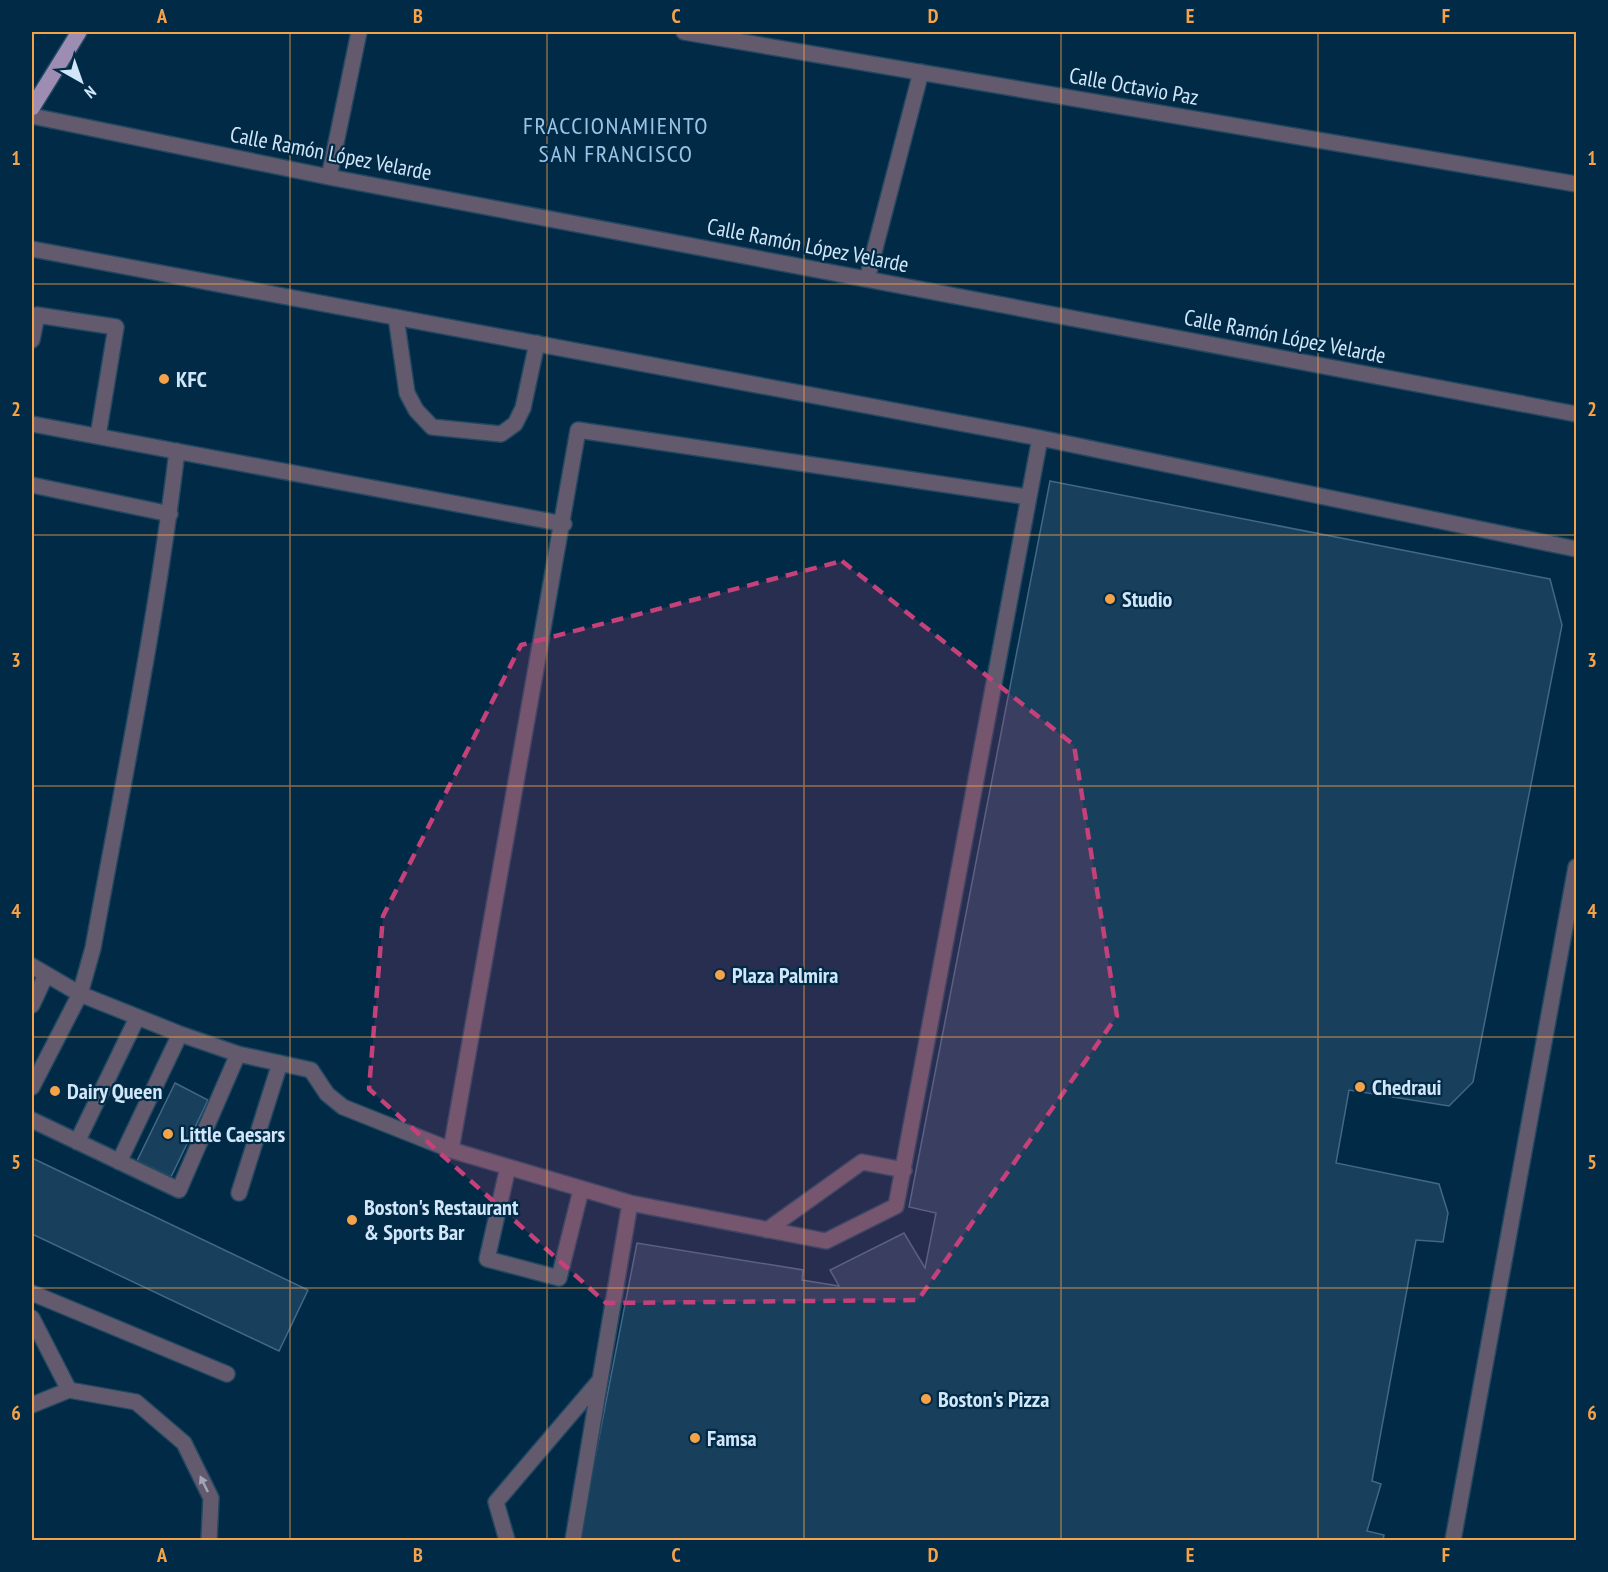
<svg xmlns="http://www.w3.org/2000/svg" width="1608" height="1572" viewBox="0 0 1608 1572" font-family="'PT Sans Narrow',sans-serif">
  <style>
    .building { fill: #183f5c; stroke: #416887; stroke-width: 1.5 }
    .lines { fill: none; stroke-linecap: round; stroke-linejoin: round }
    .service-casing { stroke: #224862; stroke-width: 18 }
    .minor-casing { stroke: #224862; stroke-width: 18 }
    .primary-casing { stroke: #224862; stroke-width: 18 }
    .service { stroke: #635b6d; stroke-width: 15 }
    .minor { stroke: #635b6d; stroke-width: 15 }
    .primary { stroke: #9d8db3; stroke-width: 15 }
    .oneway { fill: #a0a7b9 }
    .marked { fill: #c5417a; fill-opacity: 0.2; stroke: #c5417a; stroke-width: 4.5; stroke-dasharray: 12 8; stroke-linejoin: round }
    .grid { fill: none; stroke: #f6a248; stroke-width: 1.5; stroke-opacity: 0.55 }
    .poi-dot { fill: #f6a248; stroke: #012a46; stroke-width: 2 }
    .labels { text-anchor: middle; dominant-baseline: central; stroke-width: 4.5; stroke-linejoin: round; paint-order: stroke }
    .street-label { font-size: 22px; fill: #d1e6f8; stroke: #012a46 }
    .poi-label { font-size: 22px; font-weight: bold; fill: #d1e6f8; stroke: #012a46; text-anchor: start }
    .neighbourhood-label { font-size: 24px; letter-spacing: 1.5px; fill: #9ac4e7; stroke: #012a46 }
    .neatline { fill: none; stroke: #f6a248; stroke-width: 2 }
    .grid-label { font-size: 20px; text-anchor: middle; font-weight: bold; fill: #f6a248 }
  </style>
  <rect width="100%" height="100%" fill="#012a46"/>
  <path class="building" d="M 1050,481 L 1550,579 L 1562,625 L 1473,1082 L 1449,1106 L 1349,1090 L 1336,1163 L 1439,1184 L 1448,1213 L 1443,1242 L 1416,1240 L 1372,1481 L 1381,1484 L 1367,1531 L 1384,1535 L 1383,1540 L 579,1540 L 637,1243 L 803,1270 L 802,1280 L 839,1286 L 830,1270 L 904,1233 L 925,1268 L 936,1213 L 909,1207 Z
    M 175,1083 L 208,1100 L 171,1177 L 137,1161 Z
    M 32,1158 L 308,1290 L 279,1351 L 32,1234 Z"/>
  <g class="lines">
    <defs>
      <path id="service" d="M 32,249 L 1040,438 L 1576,549
        M 396,317 L 407,393 L 416,410 L 432,427 L 501,434 L 515,424 L 523,408 L 537,343
        M 32,340 L 37,315 L 116,327 L 98,436
        M 32,424 L 564,524
        M 177,451 C 157,618 123,783 93,948 L 80,994 L 180,1034 L 238,1054 L 311,1070 L 327,1094 L 343,1107 L 451,1150 L 630,1203 L 826,1241 L 896,1206 L 1040,438
        M 32,485 L 170,514
        M 32,966 L 80,994 L 32,1087
        M 32,1005 L 46,975
        M 32,1120 L 179,1190 L 238,1054
        M 77,1142 L 137,1018
        M 451,1150 L 578,430 L 1028,497
        M 119,1162 L 180,1034
        M 508,1167 L 487,1259 L 559,1278 L 581,1190
        M 239,1193 L 280,1063
        M 767,1230 L 862,1162 L 904,1170
        M 32,1293 L 227,1374
        M 32,1318 L 69,1390
        M 32,1405 L 69,1390 L 136,1402 L 184,1443 L 211,1498 L 209,1540
        M 507,1540 L 496,1502 L 600,1380
        M 573,1540 L 630,1203
        M 1453,1540 L 1576,867"/>
      <path id="minor" d="M 684,32 L 1576,184
        M 32,116 L 329,177 L 1576,414
        M 329,177 L 359,32
        M 867,279 L 921,72"/>
      <path id="primary" d="M 32,108 L 79,32"/>
    </defs>
    <use href="#service" class="service-casing"/>
    <use href="#minor" class="minor-casing"/>
    <use href="#primary" class="primary-casing"/>
    <use href="#service" class="service"/>
    <use href="#minor" class="minor"/>
    <use href="#primary" class="primary"/>
  </g>
  <defs><path id="oneway-solid" d="M-6-.8H1V-3.2L6.5 0L1 3.2V.8H-6Z" transform="scale(1.5)"/></defs>
  <use class="oneway" href="#oneway-solid" transform="translate(204 1484) rotate(-116)"/>
  <path class="marked" d="M 842,561 L 1074,745 L 1117,1016 L 918,1300 L 606,1303 L 369,1089 L 383,916 L 521,645 Z"/>
  <path class="grid" d="M 290,32 L 290,1540M 547,32 L 547,1540M 804,32 L 804,1540M 1061,32 L 1061,1540M 1318,32 L 1318,1540M 32,284 L 1576,284M 32,535 L 1576,535M 32,786 L 1576,786M 32,1037 L 1576,1037M 32,1288 L 1576,1288"/>
  <g class="poi-dot">
    <circle cx="164" cy="379" r="6"/>
    <circle cx="1110" cy="599" r="6"/>
    <circle cx="720" cy="975" r="6"/>
    <circle cx="1360" cy="1087" r="6"/>
    <circle cx="55" cy="1091" r="6"/>
    <circle cx="168" cy="1134" r="6"/>
    <circle cx="352" cy="1220" r="6"/>
    <circle cx="926" cy="1399" r="6"/>
    <circle cx="695" cy="1438" r="6"/>
  </g>
  <g class="labels">
    <g class="street-label">
      <text transform="translate(1134 86) rotate(10)">Calle Octavio Paz</text>
      <text transform="translate(331 153) rotate(11)">Calle Ramón López Velarde</text>
      <text transform="translate(808 245) rotate(11)">Calle Ramón López Velarde</text>
      <text transform="translate(1285 336) rotate(11)">Calle Ramón López Velarde</text>
    </g>
    <g class="poi-label">
      <text x="176" y="379">KFC</text>
      <text x="1122" y="599">Studio</text>
      <text x="732" y="975">Plaza Palmira</text>
      <text x="1372" y="1087">Chedraui</text>
      <text x="67" y="1091">Dairy Queen</text>
      <text x="180" y="1134">Little Caesars</text>
      <text x="364" y="1207">Boston's Restaurant<tspan x="364" dy="25">&amp; Sports Bar</tspan></text>
      <text x="938" y="1399">Boston's Pizza</text>
      <text x="707" y="1438">Famsa</text>
    </g>
    <g class="neighbourhood-label">
      <text x="616" y="125">FRACCIONAMIENTO<tspan x="616" dy="28">SAN FRANCISCO</tspan></text>
    </g>
  </g>
  <rect width="1608" height="1572" fill="none" stroke="#012a46" stroke-width="66"/>
  <g transform="translate(81 81) rotate(140)" stroke="#012a46" stroke-width="4.5" paint-order="stroke">
  <path d="M0-4.5L10 22L0 15L-10 22Z" fill="#d1e6f8"/>
  <text y="-9" font-size="16" font-weight="bold" text-anchor="middle" fill="#d1e6f8">N</text>
  </g>
  <rect x="33" y="33" width="1542" height="1506" class="neatline"/>
  <g class="grid-label">
    <text x="162" y="23">A</text>
    <text x="418" y="23">B</text>
    <text x="676" y="23">C</text>
    <text x="933" y="23">D</text>
    <text x="1190" y="23">E</text>
    <text x="1446" y="23">F</text>
    <text x="16" y="165">1</text>
    <text x="1592" y="165">1</text>
    <text x="16" y="416">2</text>
    <text x="1592" y="416">2</text>
    <text x="16" y="667">3</text>
    <text x="1592" y="667">3</text>
    <text x="16" y="918">4</text>
    <text x="1592" y="918">4</text>
    <text x="16" y="1169">5</text>
    <text x="1592" y="1169">5</text>
    <text x="16" y="1420">6</text>
    <text x="1592" y="1420">6</text>
    <text x="162" y="1562">A</text>
    <text x="418" y="1562">B</text>
    <text x="676" y="1562">C</text>
    <text x="933" y="1562">D</text>
    <text x="1190" y="1562">E</text>
    <text x="1446" y="1562">F</text>
  </g>
</svg>
